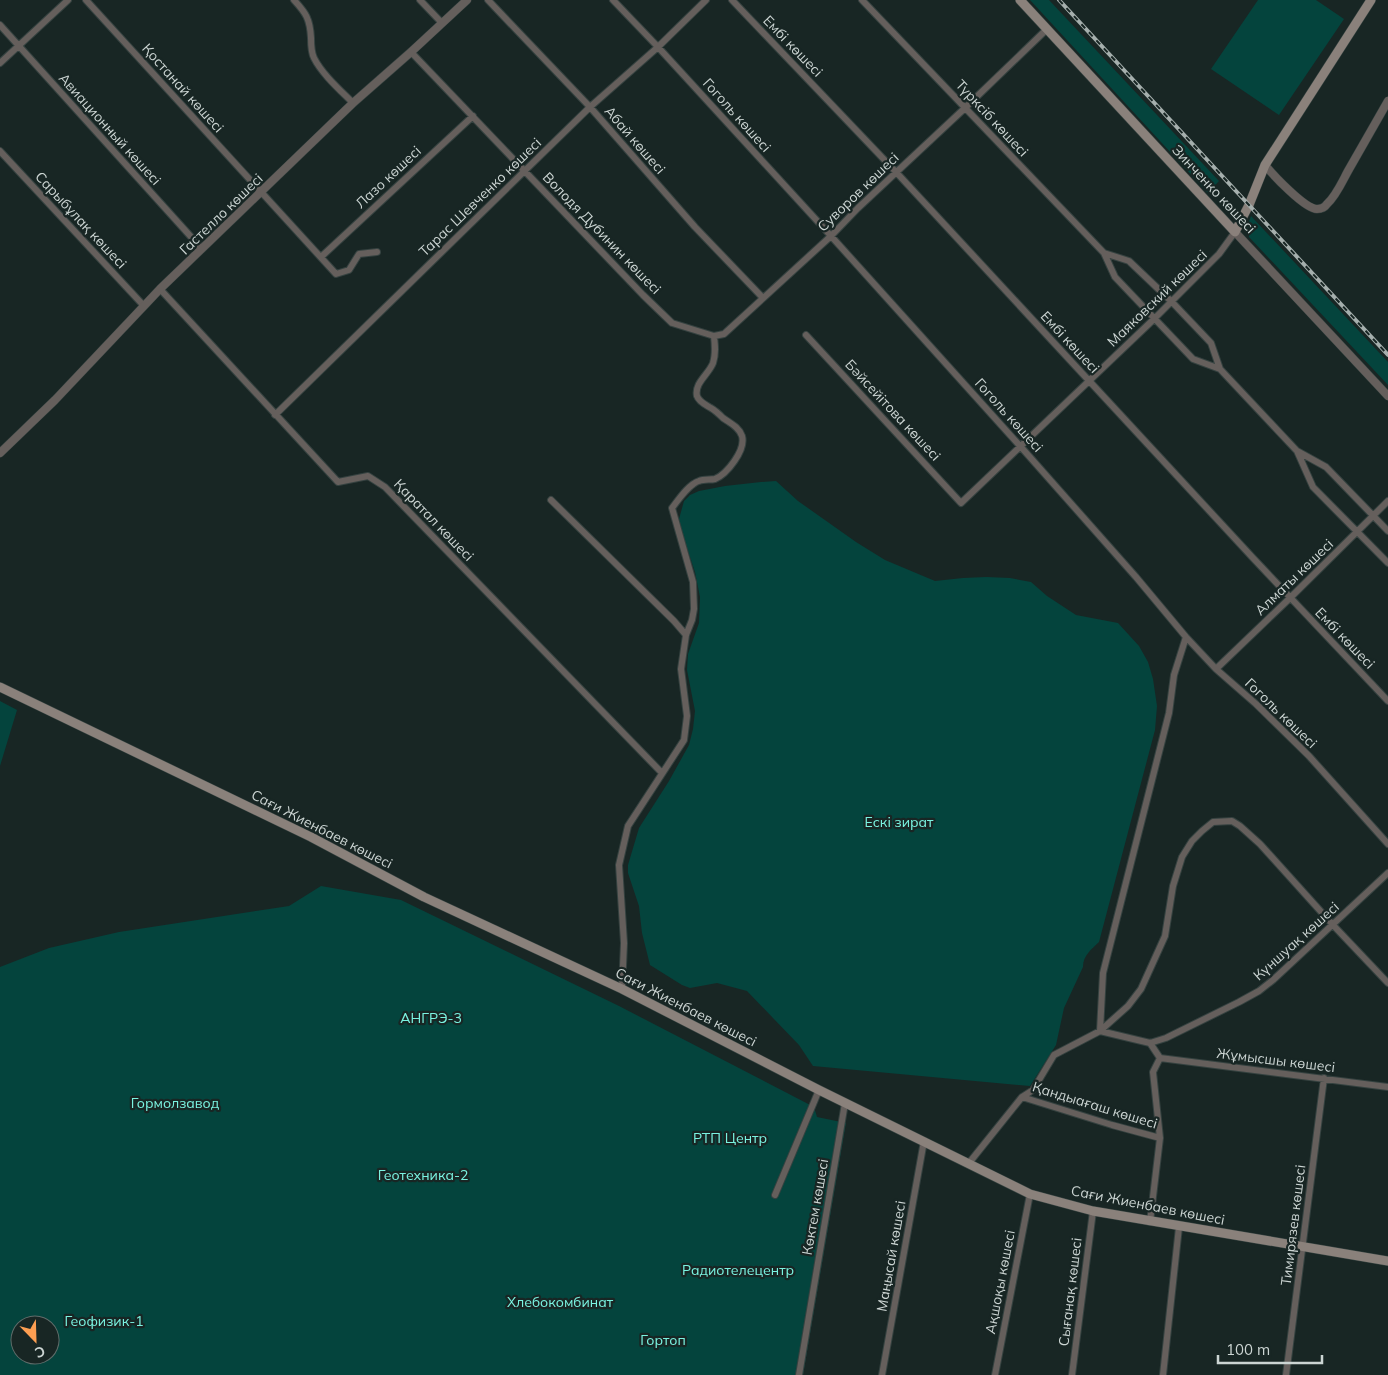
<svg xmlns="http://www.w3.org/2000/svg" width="1388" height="1375" viewBox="0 0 1388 1375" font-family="Mulish,sans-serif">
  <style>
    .green { fill: #04443d; fill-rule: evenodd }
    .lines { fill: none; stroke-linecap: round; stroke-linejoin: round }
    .minor-casing { stroke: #354240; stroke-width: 8 }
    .tertiary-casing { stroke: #354240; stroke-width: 9 }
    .secondary-casing { stroke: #354240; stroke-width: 10 }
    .minor { stroke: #655f5c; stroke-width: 6 }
    .tertiary { stroke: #655f5c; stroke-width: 8 }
    .secondary { stroke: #8a817b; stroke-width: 9 }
    .rail-casing { stroke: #a5afad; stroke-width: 4 }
    .rail { stroke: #182624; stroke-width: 2; stroke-dasharray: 5.5; stroke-linecap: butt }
    .labels { text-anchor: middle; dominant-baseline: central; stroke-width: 4.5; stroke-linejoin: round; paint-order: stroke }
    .street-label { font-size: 14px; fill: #ccd5d3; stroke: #182624 }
    .park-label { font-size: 14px; fill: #7af3e1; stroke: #182624 }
  </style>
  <rect width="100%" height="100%" fill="#182624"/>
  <path class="green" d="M 1030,0 L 1049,0 L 1219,181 L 1208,193 Z
    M 1258,0 L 1316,0 L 1344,19 L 1279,115 L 1211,69 Z
    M 1251,216 L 1388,362 L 1388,385 L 1249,237 L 1247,227 Z
    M 776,481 L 798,501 L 856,542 L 885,560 L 935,581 L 963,578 L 986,577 L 1010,578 L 1031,582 L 1047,596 L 1076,615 L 1118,623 L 1139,646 L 1148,662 L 1153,679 L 1157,706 L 1155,730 L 1099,942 C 1092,949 1083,955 1083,967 L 1064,1008 L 1056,1045 L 1030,1086 L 813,1066 L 799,1045 L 747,991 L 717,983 L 690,988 L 682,985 L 650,965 L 642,933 L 639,906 L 628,873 L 628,865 L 639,828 L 669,781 L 689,745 L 693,729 L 695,711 L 687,670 L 688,654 L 699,623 L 700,597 L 695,572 L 683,536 L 679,519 L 684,501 L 690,495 L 699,491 L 725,486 L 761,482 Z
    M 0,701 L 17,710 L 0,766 Z
    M 321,886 L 401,900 L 619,1006 L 814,1107 L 817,1117 L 846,1123 L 803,1375 L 0,1375 L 0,967 L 49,948 L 119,932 L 289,906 ZM 20,1325 L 50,1325 L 50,1355 L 20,1355 Z"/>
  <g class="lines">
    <defs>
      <path id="minor" d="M 86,0 L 336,274 L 349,270 L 359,254 L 377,252
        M 294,0 C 306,13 310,19 311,38 C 311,45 311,52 314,58 C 322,74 340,90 353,103
        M 420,0 L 442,23
        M 488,0 L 590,107 L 695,227 L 763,298
        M 613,0 L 658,47 L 831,236 L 1021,447 L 1136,577 L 1186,637 L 1216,669 L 1256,704 L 1309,756 L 1388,844
        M 732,0 L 896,172 L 1253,558 L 1388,701
        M 862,0 L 1104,253 L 1115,277 L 1193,359 L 1220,369 L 1297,451 L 1326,467 L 1388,531
        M 0,25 L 202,249
        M 411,52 L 643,295 L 672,323 L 714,336 L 724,334 L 831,236 L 858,208 L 965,108 L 1047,29
        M 0,63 L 68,0
        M 0,151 L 144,306
        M 1104,253 L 1129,261 L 1172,302 L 1211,343 L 1220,369
        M 321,257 L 473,116
        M 160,289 L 338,482 L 368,476 L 385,487 L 662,773
        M 806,335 L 961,503 L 1154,319 L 1219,254 L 1235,232
        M 275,415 L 590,107 L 658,47 L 706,0
        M 1297,451 L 1313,487 L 1388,563
        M 551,500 L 674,621 L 686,635
        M 1216,669 L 1290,598 L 1388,501
        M 622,989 L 624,943 L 619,865 L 628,826 L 684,740 L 687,716 L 681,669 L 686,635 L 692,620 L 694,609 L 693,582 L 672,508 C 679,499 689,484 699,481 C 704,479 710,480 715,479 C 727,474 746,450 742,436 C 739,427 730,423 723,418 C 719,414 716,411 711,408 C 706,405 699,402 697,396 C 694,383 709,374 713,363 C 716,354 715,345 714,336
        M 1100,1031 L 1103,973 L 1169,713 L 1174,675 L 1186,637
        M 1100,1031 L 1150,1043 L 1166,1038 L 1239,1002 L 1259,991 L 1273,980 L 1388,873
        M 1150,1043 L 1160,1058
        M 1160,1058 L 1388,1087
        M 1022,1097 L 1112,1125 L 1160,1138
        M 969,1163 L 1022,1097 L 1033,1090 L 1054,1055 L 1100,1031 L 1128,1006 L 1141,989 L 1165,936 L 1173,886 L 1182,857 L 1192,841 L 1202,831 L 1213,822 L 1232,821 L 1240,826 L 1260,844 L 1333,925 L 1388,983
        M 775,1195 L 819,1090
        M 1150,1222 L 1160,1138 L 1153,1072 L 1160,1058
        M 799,1375 L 845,1103
        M 882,1375 L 924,1141
        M 995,1375 L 1030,1194
        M 1072,1375 L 1093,1211
        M 1163,1375 L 1179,1227
        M 1286,1375 L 1324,1078"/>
      <path id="tertiary" d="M 1265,165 C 1273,175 1305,209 1317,209 C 1321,209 1325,207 1327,204 C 1336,196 1342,182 1348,171 C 1361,148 1375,124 1388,101
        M 1235,232 L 1388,396
        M 0,453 L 55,400 L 160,289 L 353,103 L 411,52 L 467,0"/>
      <path id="secondary" d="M 1020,0 L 1235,232 L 1249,205 L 1265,165 L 1371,0
        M 0,687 L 311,837 L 424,897 L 622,989 L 819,1090 L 1030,1194 L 1093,1211 L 1388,1261"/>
    </defs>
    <use href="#minor" class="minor-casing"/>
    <use href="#tertiary" class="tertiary-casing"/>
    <use href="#secondary" class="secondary-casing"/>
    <use href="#minor" class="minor"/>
    <use href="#tertiary" class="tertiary"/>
    <use href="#secondary" class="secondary"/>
    <defs>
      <path id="rail" d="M 1059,0 L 1388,355"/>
    </defs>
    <use href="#rail" class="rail-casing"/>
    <use href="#rail" class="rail"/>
  </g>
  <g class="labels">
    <g class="street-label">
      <text transform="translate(793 46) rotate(46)">Ембі көшесі</text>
      <text transform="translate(183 88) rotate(48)">Қостанай көшесі</text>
      <text transform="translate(737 115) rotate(48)">Гоголь көшесі</text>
      <text transform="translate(992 118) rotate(47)">Түрксіб көшесі</text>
      <text transform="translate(110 129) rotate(48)">Авиационный көшесі</text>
      <text transform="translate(635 140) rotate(49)">Абай көшесі</text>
      <text transform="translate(388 177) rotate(-43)">Лазо көшесі</text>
      <text transform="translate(1214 189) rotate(47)">Зинченко көшесі</text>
      <text transform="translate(858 192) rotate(-44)">Суворов көшесі</text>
      <text transform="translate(480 197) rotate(-44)">Тарас Шевченко көшесі</text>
      <text transform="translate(221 214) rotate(-44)">Гастелло көшесі</text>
      <text transform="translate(81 220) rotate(47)">Сарыбұлақ көшесі</text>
      <text transform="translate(602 233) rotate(46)">Володя Дубинин көшесі</text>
      <text transform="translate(1157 298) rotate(-44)">Маяковский көшесі</text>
      <text transform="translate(1070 342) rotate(47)">Ембі көшесі</text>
      <text transform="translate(893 410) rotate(47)">Бәйсейітова көшесі</text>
      <text transform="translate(1009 415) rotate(48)">Гоголь көшесі</text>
      <text transform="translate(434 520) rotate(46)">Қаратал көшесі</text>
      <text transform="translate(1294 577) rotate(-44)">Алматы көшесі</text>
      <text transform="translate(1345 638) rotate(46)">Ембі көшесі</text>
      <text transform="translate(1281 713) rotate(44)">Гоголь көшесі</text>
      <text transform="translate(322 829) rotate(27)">Сағи Жиенбаев көшесі</text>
      <text transform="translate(1296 941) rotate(-42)">Күншуақ көшесі</text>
      <text transform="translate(686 1007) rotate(27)">Сағи Жиенбаев көшесі</text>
      <text transform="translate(1276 1060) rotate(7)">Жұмысшы көшесі</text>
      <text transform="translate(1095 1105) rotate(17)">Қандыағаш көшесі</text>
      <text transform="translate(1148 1205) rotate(11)">Сағи Жиенбаев көшесі</text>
      <text transform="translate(815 1207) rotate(-80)">Көктем көшесі</text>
      <text transform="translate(1293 1225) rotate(-83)">Тимирязев көшесі</text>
      <text transform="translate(891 1256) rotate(-80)">Маңысай көшесі</text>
      <text transform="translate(1000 1282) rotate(-79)">Ақшоқы көшесі</text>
      <text transform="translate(1070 1292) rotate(-83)">Сығанақ көшесі</text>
    </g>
    <g class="park-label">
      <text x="899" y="822">Ескі зират</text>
      <text x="431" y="1018">АНГРЭ-3</text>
      <text x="175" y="1103">Гормолзавод</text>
      <text x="730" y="1138">РТП Центр</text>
      <text x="423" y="1175">Геотехника-2</text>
      <text x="738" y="1270">Радиотелецентр</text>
      <text x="560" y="1302">Хлебокомбинат</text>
      <text x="104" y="1321">Геофизик-1</text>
      <text x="663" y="1340">Гортоп</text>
    </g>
  </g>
  <g transform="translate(35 1340) rotate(157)"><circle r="24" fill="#182624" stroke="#606c6a"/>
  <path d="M0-4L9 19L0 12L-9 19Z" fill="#fc9e52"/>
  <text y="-8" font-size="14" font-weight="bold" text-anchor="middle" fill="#ccd5d3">С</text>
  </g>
  <path d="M1218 1355v8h104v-8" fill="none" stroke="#ccd5d3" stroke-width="2.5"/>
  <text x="1226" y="1355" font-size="15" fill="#ccd5d3" stroke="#182624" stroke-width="4" paint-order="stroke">100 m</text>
</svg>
